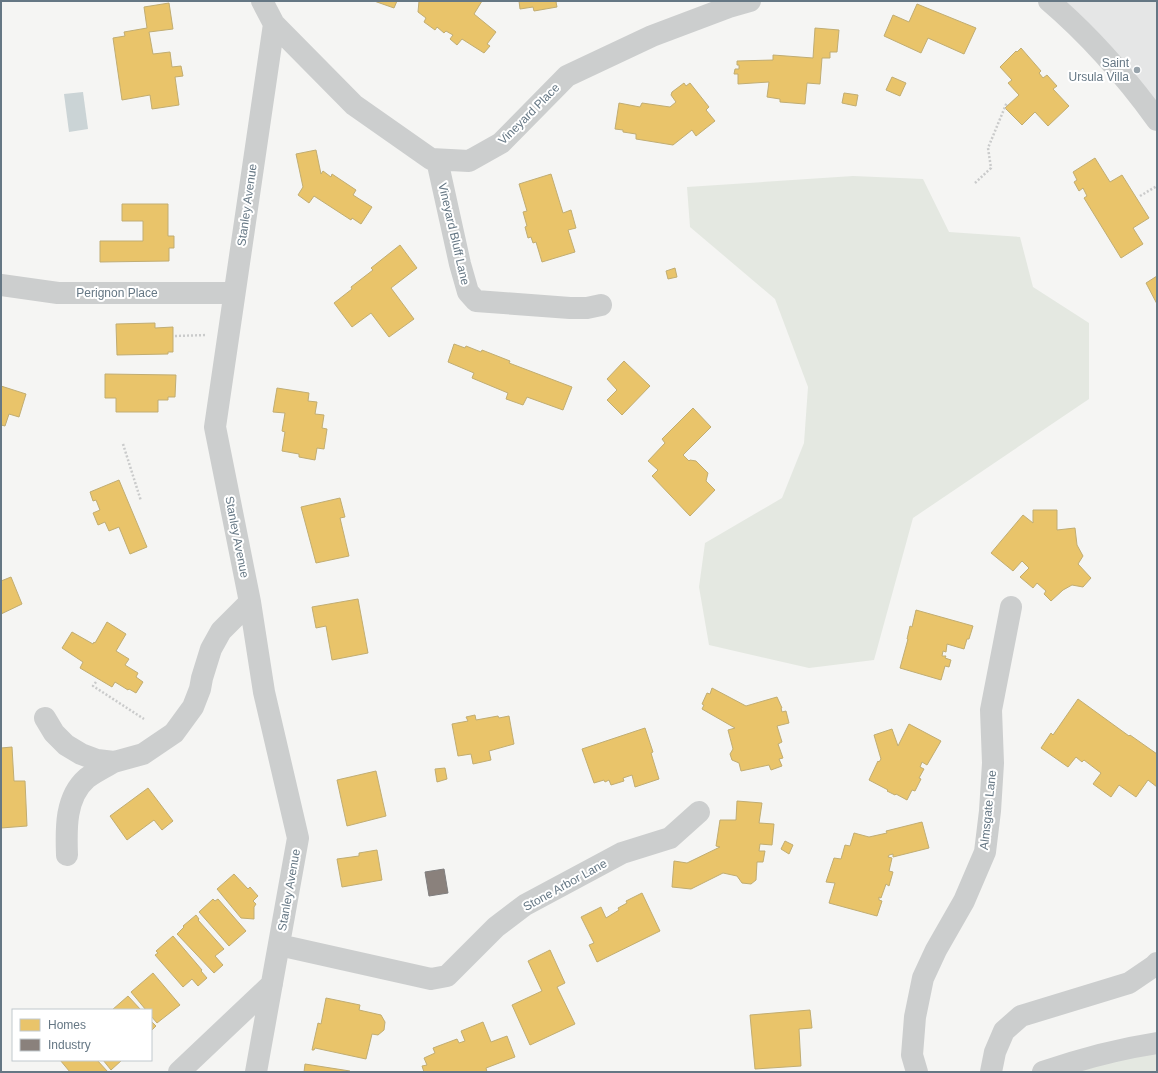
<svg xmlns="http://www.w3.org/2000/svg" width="1158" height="1073" viewBox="0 0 1158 1073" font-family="Helvetica,sans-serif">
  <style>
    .built { fill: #e5e6e6 }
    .green { fill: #e4e8e1 }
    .water { fill: #cbd4d6 }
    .homes { fill: #e9c46a; stroke: #c1ad72 }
    .industry { fill: #8a817c; stroke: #7f7e7e }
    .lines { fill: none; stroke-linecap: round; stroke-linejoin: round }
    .path { stroke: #cacbcb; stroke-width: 2.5; stroke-dasharray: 2 2; stroke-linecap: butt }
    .minor { stroke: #cccece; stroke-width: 22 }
    .poi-dot { fill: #97a3ab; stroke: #fff; stroke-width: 1.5 }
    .labels { text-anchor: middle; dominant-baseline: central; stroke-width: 4; stroke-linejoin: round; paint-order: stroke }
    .poi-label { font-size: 12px; fill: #657784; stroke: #fff; text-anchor: end }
    .street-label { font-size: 12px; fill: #657784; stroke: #fff }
  </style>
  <rect width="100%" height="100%" fill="#f5f5f3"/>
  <path class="built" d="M 1049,1 L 1157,1 L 1157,120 Z"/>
  <path class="green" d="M 853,176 L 923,179 L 949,232 L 1020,237 L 1033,287 L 1089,323 L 1089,399 L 913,518 L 874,660 L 809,668 L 709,645 L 699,587 L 705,543 L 782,498 L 804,443 L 808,387 L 775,299 L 690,227 L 687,187 Z
    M 1157,1043 L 1157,1072 L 1043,1072 Z"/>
  <path class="water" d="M 83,92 L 88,129 L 69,132 L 64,94 Z"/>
  <path class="homes" d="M 374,1 L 397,1 L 394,8 Z
    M 419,1 L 482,1 L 474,14 L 496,32 L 487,44 L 490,46 L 484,53 L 462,39 L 457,45 L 450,39 L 453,35 L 446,31 L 444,33 L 437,27 L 435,30 L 424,22 L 426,18 L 418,12 Z
    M 519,1 L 559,1 L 556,2 L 557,7 L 534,11 L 533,7 L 520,9 Z
    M 169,3 L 173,29 L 149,32 L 153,54 L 170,52 L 172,67 L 181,66 L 183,76 L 175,77 L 179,105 L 152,109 L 150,95 L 122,100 L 113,38 L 125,36 L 124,32 L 147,28 L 144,7 Z
    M 917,4 L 976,28 L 964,54 L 928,38 L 921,53 L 884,36 L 893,15 L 909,22 Z
    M 815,28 L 839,30 L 837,52 L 830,52 L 830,58 L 822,58 L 820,84 L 807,83 L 805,104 L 780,102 L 780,99 L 767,97 L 769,82 L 738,84 L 738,74 L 734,74 L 735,69 L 739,69 L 739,65 L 737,65 L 737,61 L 773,60 L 773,55 L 813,58 Z
    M 1021,48 L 1041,71 L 1039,73 L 1043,78 L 1047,75 L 1057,86 L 1053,89 L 1069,106 L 1048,126 L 1035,112 L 1022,125 L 1005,108 L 1019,95 L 1008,83 L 1012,80 L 1000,67 L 1016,51 L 1017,52 Z
    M 892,77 L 906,83 L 900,96 L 886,90 Z
    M 684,83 L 686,86 L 690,83 L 709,107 L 706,110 L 715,121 L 696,136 L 692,130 L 673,145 L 636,139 L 636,134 L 623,132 L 623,130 L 615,129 L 619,103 L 640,107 L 642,103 L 670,107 L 676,102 L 671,95 L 672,92 Z
    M 844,93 L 858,95 L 856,106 L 842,103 Z
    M 316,150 L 321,174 L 323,171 L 331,177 L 332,174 L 356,190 L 353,195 L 372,207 L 361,224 L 352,218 L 351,220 L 314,196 L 309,203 L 298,195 L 303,187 L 296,154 Z
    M 1095,158 L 1110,182 L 1122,175 L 1149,218 L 1133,228 L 1143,244 L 1121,258 L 1084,198 L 1087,196 L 1083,188 L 1079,191 L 1074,182 L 1077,180 L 1073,172 Z
    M 551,174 L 563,213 L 571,210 L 576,228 L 568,230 L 575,252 L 542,262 L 536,242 L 533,243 L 531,237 L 528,238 L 525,227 L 527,226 L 523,212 L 527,211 L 519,184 Z
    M 122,204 L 168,204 L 168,236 L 174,236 L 174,248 L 169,248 L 169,261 L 100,262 L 100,241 L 143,241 L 143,221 L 122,221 Z
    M 400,245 L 417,268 L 391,288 L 414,319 L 389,337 L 371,313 L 352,327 L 334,303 L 352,289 L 351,287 L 373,270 L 371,268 Z
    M 675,268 L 677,277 L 668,279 L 666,271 Z
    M 1157,276 L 1157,304 L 1146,283 Z
    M 155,323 L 155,328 L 173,327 L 173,352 L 168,352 L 168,354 L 117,355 L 116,324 Z
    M 454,344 L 465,348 L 466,346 L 481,352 L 482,350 L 510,361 L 509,363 L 572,387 L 563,410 L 527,397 L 523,405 L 506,399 L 508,393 L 472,378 L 474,373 L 448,362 Z
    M 624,361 L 650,386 L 622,415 L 607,400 L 617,390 L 607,379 Z
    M 105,374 L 176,375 L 175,397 L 168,397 L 168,400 L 158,400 L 158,412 L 116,412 L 116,398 L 105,398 Z
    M 1,386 L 26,394 L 19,417 L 9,414 L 5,426 L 1,425 Z
    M 277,388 L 309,393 L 308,401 L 317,402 L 315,414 L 324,415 L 322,428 L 327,429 L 324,449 L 317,448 L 315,460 L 299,457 L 299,454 L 282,451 L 285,432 L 282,431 L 285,413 L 273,412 Z
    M 693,408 L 711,427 L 683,455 L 689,461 L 690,460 L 696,461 L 708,473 L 706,481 L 715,490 L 690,516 L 652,476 L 658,470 L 648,461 L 665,443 L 662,439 Z
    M 119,480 L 147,547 L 130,554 L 119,527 L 109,531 L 105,522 L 98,525 L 93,513 L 100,510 L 96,500 L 93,501 L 90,492 Z
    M 340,498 L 345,517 L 340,518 L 349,556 L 316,563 L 301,507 Z
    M 1033,510 L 1057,510 L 1057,530 L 1075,528 L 1077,545 L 1083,556 L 1078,564 L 1091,578 L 1083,587 L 1072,585 L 1063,590 L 1051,601 L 1044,594 L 1046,591 L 1037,583 L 1033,588 L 1020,577 L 1029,568 L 1022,561 L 1013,571 L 991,553 L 1023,515 L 1033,523 Z
    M 11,577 L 22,604 L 1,614 L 1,581 Z
    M 358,599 L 368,653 L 332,660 L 326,626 L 316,628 L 312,607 Z
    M 916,610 L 973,626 L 969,639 L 967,639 L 964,649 L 947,644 L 946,652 L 943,651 L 942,656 L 946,656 L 945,658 L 951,660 L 949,667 L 945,666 L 941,680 L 900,668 L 908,639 L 907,639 L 910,626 L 912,627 Z
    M 107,622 L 126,634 L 116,651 L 129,659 L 125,665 L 138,673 L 136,677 L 143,682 L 136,693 L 129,689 L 128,690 L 115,682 L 112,687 L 80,668 L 83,662 L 62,648 L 72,632 L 93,644 L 94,642 L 95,643 Z
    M 712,688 L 746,706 L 777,697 L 782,708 L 781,708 L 782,712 L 786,711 L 789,723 L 777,726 L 782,742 L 778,744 L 783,758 L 779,759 L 782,766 L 771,770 L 769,765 L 741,771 L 739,763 L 732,760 L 730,754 L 733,749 L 728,730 L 735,728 L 702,709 L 704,705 L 702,704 L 707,693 L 710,694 Z
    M 1078,699 L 1129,736 L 1130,735 L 1157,754 L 1157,787 L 1148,780 L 1136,797 L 1119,785 L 1111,797 L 1093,784 L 1101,773 L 1084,760 L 1082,762 L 1076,757 L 1068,767 L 1041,748 L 1051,733 L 1053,735 Z
    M 475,715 L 476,720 L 498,716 L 499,718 L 509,716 L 514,744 L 489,751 L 491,760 L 473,764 L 471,754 L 458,756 L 452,724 L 468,721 L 466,717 Z
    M 909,724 L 941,741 L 927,765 L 922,762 L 920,767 L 924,769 L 919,778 L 921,779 L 915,791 L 912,790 L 907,800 L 896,794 L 895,795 L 887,791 L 888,790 L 869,780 L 878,761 L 879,762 L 881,759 L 874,735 L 892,729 L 898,746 Z
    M 645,728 L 653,752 L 651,753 L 659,779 L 635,787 L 632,775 L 623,778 L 624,781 L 611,785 L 609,780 L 605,782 L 604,780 L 594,783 L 582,749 Z
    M 12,747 L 14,781 L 25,781 L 27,826 L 1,828 L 1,748 Z
    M 445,768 L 447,779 L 437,782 L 435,769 Z
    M 376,771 L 386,816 L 347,826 L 337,780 Z
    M 148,788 L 173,821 L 162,830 L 154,820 L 127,840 L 110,816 Z
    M 737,801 L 762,803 L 759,823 L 774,824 L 772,845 L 760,844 L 759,851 L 765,851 L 763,862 L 757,862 L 756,880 L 751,884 L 742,883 L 737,876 L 723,873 L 691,889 L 672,887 L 674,861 L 687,863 L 720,847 L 716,846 L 720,820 L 736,820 Z
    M 922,822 L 929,848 L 893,857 L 893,854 L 889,855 L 888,857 L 892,858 L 889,871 L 893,872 L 889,886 L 886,884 L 881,898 L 879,897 L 879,900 L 882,901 L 877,916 L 829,903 L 835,883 L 826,882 L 834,858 L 841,859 L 845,845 L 850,846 L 854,833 L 869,837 L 887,833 L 886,831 Z
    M 785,841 L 793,845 L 789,854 L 781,849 Z
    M 377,850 L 382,880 L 342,887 L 337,859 L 359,856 L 359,853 Z
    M 234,874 L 248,889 L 250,887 L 258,896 L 253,901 L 256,904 L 254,907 L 254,919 L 241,918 L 217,889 Z
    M 642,893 L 660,931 L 597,962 L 589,945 L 594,943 L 581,917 L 601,907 L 606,918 L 619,910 L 618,908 L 627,903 L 626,901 Z
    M 213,899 L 215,901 L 218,899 L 246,931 L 229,946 L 199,912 Z
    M 196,915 L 199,919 L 198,920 L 224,949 L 215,956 L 223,965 L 214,973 L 177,934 L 184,927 L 183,926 Z
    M 173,936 L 202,970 L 201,971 L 207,978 L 198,986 L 192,979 L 183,987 L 155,955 L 158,953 L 156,951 Z
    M 550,950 L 565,983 L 557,987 L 575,1024 L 530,1045 L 512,1005 L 542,991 L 528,961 Z
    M 153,973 L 180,1005 L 157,1023 L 151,1016 L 151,1010 L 146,1010 L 131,992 Z
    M 128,996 L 141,1010 L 112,1010 Z
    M 326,998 L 360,1005 L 359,1010 L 381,1015 L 385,1022 L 384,1030 L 378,1035 L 372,1034 L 366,1059 L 315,1048 L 314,1050 L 312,1050 L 318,1023 L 321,1024 Z
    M 810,1010 L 812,1028 L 799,1029 L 801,1066 L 755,1069 L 750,1015 Z
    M 151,1021 L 156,1026 L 151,1031 Z
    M 483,1022 L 491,1042 L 507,1036 L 515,1057 L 486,1068 L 487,1072 L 424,1072 L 422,1066 L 427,1065 L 424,1058 L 435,1053 L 433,1048 L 457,1039 L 459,1043 L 465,1041 L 461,1031 Z
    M 60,1060 L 97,1060 L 108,1072 L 70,1072 Z
    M 103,1060 L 122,1060 L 111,1070 Z
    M 305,1064 L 350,1071 L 350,1072 L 304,1072 Z"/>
  <path class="industry" d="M 444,869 L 448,893 L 429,896 L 425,872 Z"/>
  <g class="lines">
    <path class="path" d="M 975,183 L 991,168 L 988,148 L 1007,102
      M 1140,196 L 1157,186
      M 175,336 L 207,335
      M 123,444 L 141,501
      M 96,682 L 93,686 L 144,719"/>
    <path class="minor" d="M 1049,1 C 1090,36 1125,76 1157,120
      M 274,24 L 354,105 L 431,159 L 469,161 L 501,143 L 567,76 L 652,36 L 729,7 L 750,1
      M 437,160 L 460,264 L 468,292 L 476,301 L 570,308 L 587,308 L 601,305
      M 1,285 L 58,293 L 234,293
      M 45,718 L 54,733 L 66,745 L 81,754 L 97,760 L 114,762 L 143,754 L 174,733 L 193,707 L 200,689 L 202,678 L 211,649 L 221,631 L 250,602
      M 67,855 C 66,829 65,797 87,778 C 95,772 105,767 114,762
      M 279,945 L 431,979 L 447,976 L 496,927 L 525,905 L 622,853 L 670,838 L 699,812
      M 179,1072 L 272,984
      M 256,1072 L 298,838 L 264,692 L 250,602 L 215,427 L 274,24 L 262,1
      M 917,1072 L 912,1055 L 915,1017 L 923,978 L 936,950 L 964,901 L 985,852 L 990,811 L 993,763 L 991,710 L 1011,607
      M 991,1072 L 995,1052 L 1004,1031 L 1021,1016 L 1129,983 L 1154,966 L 1157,963
      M 1043,1072 C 1080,1059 1118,1049 1157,1043"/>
  </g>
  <circle class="poi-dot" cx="1137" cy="70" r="4"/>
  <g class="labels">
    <g class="poi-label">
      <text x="1129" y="63">Saint<tspan x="1129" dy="14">Ursula Villa</tspan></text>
    </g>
    <g class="street-label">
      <text transform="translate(529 114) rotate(-45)">Vineyard Place</text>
      <text transform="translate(247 205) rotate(-82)">Stanley Avenue</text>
      <text transform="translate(454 234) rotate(77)">Vineyard Bluff Lane</text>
      <text x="117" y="293">Perignon Place</text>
      <text transform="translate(237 537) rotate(79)">Stanley Avenue</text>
      <text transform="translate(988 810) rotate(-84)">Almsgate Lane</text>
      <text transform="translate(565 885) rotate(-29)">Stone Arbor Lane</text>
      <text transform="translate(289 890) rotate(-80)">Stanley Avenue</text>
    </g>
  </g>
  <rect width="1158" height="1073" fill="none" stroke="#657784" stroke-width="4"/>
  <rect x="12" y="1009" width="140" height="52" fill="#ffffff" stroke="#c1c9ce"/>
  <rect x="20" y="1019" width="20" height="12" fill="#e9c46a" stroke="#c1c9ce"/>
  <text x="48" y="1029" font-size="12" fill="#657784">Homes</text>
  <rect x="20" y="1039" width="20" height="12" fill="#8a817c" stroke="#c1c9ce"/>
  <text x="48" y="1049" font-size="12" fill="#657784">Industry</text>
</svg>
